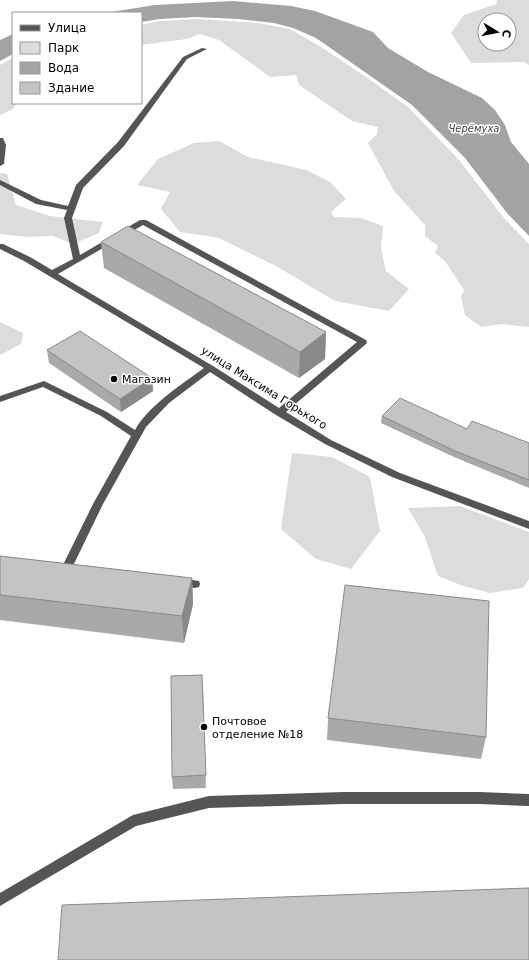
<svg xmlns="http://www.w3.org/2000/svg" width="529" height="960" viewBox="0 0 529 960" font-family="'DejaVu Sans',sans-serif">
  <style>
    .green { fill: #dcdcdc; fill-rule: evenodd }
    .water { fill: #a3a3a3 }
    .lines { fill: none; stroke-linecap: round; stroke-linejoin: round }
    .minor { fill: #555; fill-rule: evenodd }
    .wall { fill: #a9a9a9 }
    .shaded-wall { fill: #898989 }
    .building { fill: #c4c4c4; stroke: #898989 }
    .poi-dot { fill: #000; stroke: #fff; stroke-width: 1.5 }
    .labels { text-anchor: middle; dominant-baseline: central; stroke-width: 3; stroke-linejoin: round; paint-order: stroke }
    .far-water-label { font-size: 10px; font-style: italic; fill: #444; stroke: #fff }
    .poi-label { font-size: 11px; fill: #000; stroke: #fff; text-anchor: start }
    .street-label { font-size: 11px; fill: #000; stroke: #fff }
  </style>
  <rect width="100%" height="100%" fill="#fff"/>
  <path class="green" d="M 497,0 L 529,0 L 529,65 L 523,62 L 471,63 L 451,33 L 464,15 L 496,4 ZM 485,20 L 509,20 L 509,44 L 485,44 Z
    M 197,19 L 258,23 L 290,29 L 321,47 L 369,79 L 408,107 L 459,160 L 504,218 L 529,244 L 529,327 L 502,324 L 481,327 L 465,315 L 461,297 L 464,290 L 445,261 L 435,253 L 438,246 L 425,236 L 425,225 L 394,191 L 368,143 L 377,134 L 378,127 L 352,121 L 299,85 L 296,75 L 270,77 L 219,40 L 200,34 L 187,39 L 141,45 L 141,25 L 160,21 Z
    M 13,58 L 13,103 L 17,103 L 13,109 L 0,115 L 0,65 Z
    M 219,141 L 248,157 L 306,170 L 330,182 L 346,199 L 331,212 L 334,217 L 361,218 L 383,226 L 381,249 L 386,271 L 409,289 L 389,311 L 335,301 L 276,266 L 219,238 L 180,232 L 161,209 L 170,192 L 137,185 L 158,159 L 194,143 Z
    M 0,173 L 7,174 L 16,205 L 50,216 L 103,222 L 99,233 L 73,244 L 53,236 L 27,237 L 0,234 Z
    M 0,322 L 23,333 L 21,344 L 0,355 Z
    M 292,453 L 332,457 L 370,477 L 380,531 L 351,569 L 316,559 L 281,529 Z
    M 460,506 L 529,532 L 529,579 L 523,588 L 490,593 L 463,586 L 438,576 L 425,537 L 408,508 Z"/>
  <path class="water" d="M 233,1 L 291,6 L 315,11 L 373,32 L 388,48 L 428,72 L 482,98 L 495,110 L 505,125 L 511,142 L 529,164 L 529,236 L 507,213 L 465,158 L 412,105 L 316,38 L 293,28 L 274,23 L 238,19 L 195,17 L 160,19 L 141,22 L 141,13 L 105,13 L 155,5 Z
    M 13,34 L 13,54 L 0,61 L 0,40 Z"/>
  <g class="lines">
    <path class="minor" d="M 202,48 L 207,49 L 187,59 L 124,146 L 83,188 L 72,218 L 80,255 L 140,220 L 146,220 L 366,340 L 367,342 L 366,344 L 286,412 L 331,440 L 400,473 L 529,521 L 529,529 L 392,477 L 325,444 L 276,415 L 210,372 L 169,403 L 146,427 L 103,504 L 71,570 L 63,570 L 62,567 L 93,504 L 131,436 L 101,416 L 43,387 L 0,402 L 0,396 L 44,381 L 107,412 L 135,430 C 149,405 181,385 204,368 L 24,261 L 0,249 L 0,244 L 3,244 L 30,257 L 52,270 L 73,259 L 64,218 L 67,210 L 36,204 L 0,185 L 0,180 L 41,200 L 68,206 L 76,185 L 118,142 L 183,57 ZM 143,225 L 357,342 L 279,408 L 213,366 L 58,274 Z
      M 0,138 L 3,138 L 6,145 L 4,164 L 0,166 Z
      M 179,578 L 199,581 L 200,584 L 199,587 L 195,588 L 175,585 L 174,582 L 175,579 Z
      M 343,792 L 480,792 L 529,794 L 529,806 L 480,804 L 343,804 L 209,808 L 136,826 L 0,906 L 0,893 L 133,815 L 209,796 Z"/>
  </g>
  <path class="wall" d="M 101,242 L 326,332 L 325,359 L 299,378 L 104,268 Z
    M 47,350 L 152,378 L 153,391 L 121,412 L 49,363 Z
    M 382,416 L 467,429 L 529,443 L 529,488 L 454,457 L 381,423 Z
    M 0,556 L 192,578 L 193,604 L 184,643 L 0,620 Z
    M 203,688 L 206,788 L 173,789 L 172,777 Z
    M 328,718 L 486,737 L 481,759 L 327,740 Z"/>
  <path class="shaded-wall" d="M 326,332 L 325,359 L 299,378 L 300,352 Z
    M 152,378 L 153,391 L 121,412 L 120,399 Z
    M 192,578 L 193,604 L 184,643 L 182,616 Z"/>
  <path class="building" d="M 128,226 L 326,332 L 300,352 L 101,242 Z
    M 80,331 L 152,378 L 120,399 L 47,350 Z
    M 400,398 L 467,429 L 472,421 L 529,443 L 529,480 L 455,451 L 382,416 Z
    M 0,556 L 192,578 L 182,616 L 0,595 Z
    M 345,585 L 489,601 L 486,737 L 328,718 Z
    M 202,675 L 206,775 L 172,777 L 171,676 Z
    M 529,888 L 529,960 L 58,960 L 62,905 Z"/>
  <g class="poi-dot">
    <circle cx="114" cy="379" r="4"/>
    <circle cx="204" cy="727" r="4"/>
  </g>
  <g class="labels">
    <g class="far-water-label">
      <text x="474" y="128">Черёмуха</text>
    </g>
    <g class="poi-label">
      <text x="122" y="379">Магазин</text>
      <text x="212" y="721">Почтовое<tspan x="212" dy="13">отделение №18</tspan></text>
    </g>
    <g class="street-label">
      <text transform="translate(264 388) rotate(32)">улица Максима Горького</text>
    </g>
  </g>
  <rect x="12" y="12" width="130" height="92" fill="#ffffff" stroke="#999999"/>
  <rect x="20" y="25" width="20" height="6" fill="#555555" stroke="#999999"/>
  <text x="48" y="32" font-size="12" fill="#000000">Улица</text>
  <rect x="20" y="42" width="20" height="12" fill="#dcdcdc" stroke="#999999"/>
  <text x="48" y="52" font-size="12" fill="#000000">Парк</text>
  <rect x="20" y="62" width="20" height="12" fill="#a3a3a3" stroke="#999999"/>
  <text x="48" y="72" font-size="12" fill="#000000">Вода</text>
  <rect x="20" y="82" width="20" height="12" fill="#c4c4c4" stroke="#999999"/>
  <text x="48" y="92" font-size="12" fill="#000000">Здание</text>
  <g transform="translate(497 32) rotate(100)"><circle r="19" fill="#ffffff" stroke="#999999"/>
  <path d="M0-3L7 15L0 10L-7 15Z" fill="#000000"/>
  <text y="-6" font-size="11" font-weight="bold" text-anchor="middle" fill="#000000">С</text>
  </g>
</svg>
